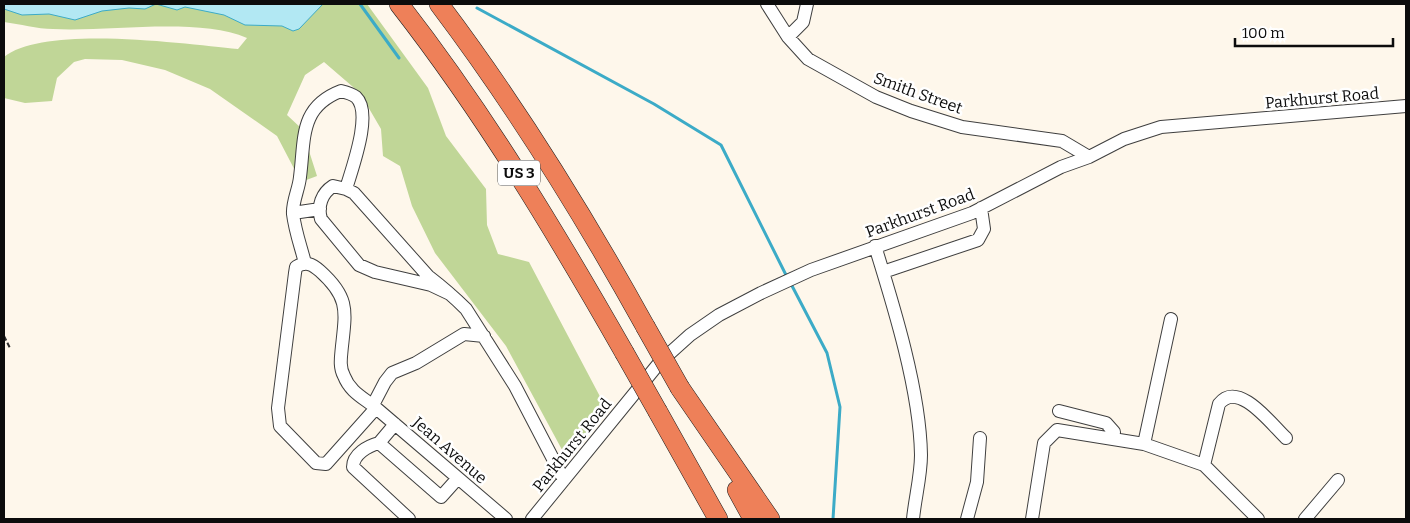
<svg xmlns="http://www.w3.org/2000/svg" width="1410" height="523" viewBox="0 0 1410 523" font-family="Bitter,serif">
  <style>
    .forest { fill: #c0d697 }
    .water { fill: #b2e8f3; stroke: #3cabc7 }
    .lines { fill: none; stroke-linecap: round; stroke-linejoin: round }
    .stream { stroke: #3cabc7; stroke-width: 3 }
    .minor-casing { stroke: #3f3f3f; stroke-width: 14 }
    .highway-casing { stroke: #1d1d1d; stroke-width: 20 }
    .path { stroke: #2e2e2e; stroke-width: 2; stroke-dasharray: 5 2.5; stroke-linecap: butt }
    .minor { stroke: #fff; stroke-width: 12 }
    .highway { stroke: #ee8059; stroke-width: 19 }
    .highway-bridge-casing { stroke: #1d1d1d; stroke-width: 20; stroke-linecap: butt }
    .highway-bridge { stroke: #ee8059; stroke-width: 19 }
    .labels { text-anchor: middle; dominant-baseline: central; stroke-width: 5; stroke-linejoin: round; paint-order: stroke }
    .shield { fill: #fff; stroke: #555; stroke-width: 1 }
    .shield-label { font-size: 15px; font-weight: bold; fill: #0c0c0c }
    .street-label { font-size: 16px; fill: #0c0c0c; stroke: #fff }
  </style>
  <rect width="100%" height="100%" fill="#fef7eb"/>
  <path class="forest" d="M 4,4 L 367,4 L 428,88 L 446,136 L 486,189 L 487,225 L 498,254 L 529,262 L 605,406 L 567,459 L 506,346 L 435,253 L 412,206 L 400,166 L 383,156 L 381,129 L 360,93 L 324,62 L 305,75 L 287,115 L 302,129 L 317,176 L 301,182 L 277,136 L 210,89 L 165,70 L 122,60 L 85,59 L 74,62 L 57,78 L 52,101 L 25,103 L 4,98 L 4,57 C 44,24 186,44 238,49 L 247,38 C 198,17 109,32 53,29 C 37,29 20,24 4,22 Z"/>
  <path class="water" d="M 4,4 L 156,4 L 145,9 L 129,8 L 102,11 L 75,20 L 49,14 L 22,15 L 4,9 Z
    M 156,4 L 323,4 L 299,29 L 293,31 L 282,26 L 245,25 L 224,15 L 185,7 L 177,10 Z"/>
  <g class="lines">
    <path class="stream" d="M 360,4 L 399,58
      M 477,8 L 654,104 L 721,145 L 787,277
      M 790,282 L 827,353 L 840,407 L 833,519"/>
    <defs>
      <path id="minor" d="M 767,4 L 788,37 L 808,59 L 876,97 L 911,111 L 962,127 L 1062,141 L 1089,157
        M 788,37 L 803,22 L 807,4
        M 293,213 L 320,209
        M 875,246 C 894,307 920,391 921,455 C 921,476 915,498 913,519
        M 305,263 C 301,247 295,231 293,214 C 292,202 299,189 300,177 C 305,139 299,107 341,91 C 345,92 352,94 356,97 C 373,113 352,168 346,189
        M 883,272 L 978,240 L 984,229 L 981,208
        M 450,294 L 431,285 L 375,272 L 359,265 L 321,219 C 317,206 322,193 333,186 L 346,189 L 354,193 L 428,276 C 441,286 454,297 466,309 L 515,386 L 564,480
        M 1171,319 L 1144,444 L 1204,465
        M 373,405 L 385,382 L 392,373 L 416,363 L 464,334 L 484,336
        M 376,408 L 326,464 L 316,463 L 280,426 L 278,408 L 295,273 L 296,267 C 306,261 312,264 320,271 C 349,297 346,310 342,346 C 341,357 339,367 344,376 C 350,392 364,398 376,408 L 506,519
        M 1059,411 L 1106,423 L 1114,432 L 1113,439
        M 395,424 L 379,443 L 441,497 L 458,478
        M 379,443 C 368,446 353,454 353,467 L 409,519
        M 532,519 L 660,362 L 690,335 L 719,315 L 761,293 L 811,270 L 972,213 L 1061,167 L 1089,157 L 1124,139 L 1161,127 L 1406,106
        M 967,519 L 977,482 L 980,438
        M 1032,519 L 1044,443 L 1057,430 L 1144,444
        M 1258,519 L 1204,465 L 1219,404 C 1238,379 1272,425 1286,438
        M 1305,519 L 1338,480"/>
      <path id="highway" d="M 399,4 C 484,113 555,231 624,352
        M 439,4 C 516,106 583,214 645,326
        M 680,388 L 770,519
        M 658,412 L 718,519
        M 737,490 L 753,519"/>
    </defs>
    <use href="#minor" class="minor-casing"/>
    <use href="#highway" class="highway-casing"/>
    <path class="path" d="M 4,336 L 10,348"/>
    <use href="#minor" class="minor"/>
    <use href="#highway" class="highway"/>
    <defs>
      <path id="highway-bridge" d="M 645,326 L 680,388
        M 624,352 L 658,412"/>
    </defs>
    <use href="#highway-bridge" class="highway-bridge-casing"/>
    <use href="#highway-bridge" class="highway-bridge"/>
  </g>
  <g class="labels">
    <rect class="shield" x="498" y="160.5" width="42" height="25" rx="4"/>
    <g class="shield-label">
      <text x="519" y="173">US 3</text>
    </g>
    <g class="street-label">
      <text transform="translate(918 93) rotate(20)">Smith Street</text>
      <text transform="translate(1322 98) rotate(-5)">Parkhurst Road</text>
      <text transform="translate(920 213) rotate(-20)">Parkhurst Road</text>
      <text transform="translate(572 445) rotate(-51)">Parkhurst Road</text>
      <text transform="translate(450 450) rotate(41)">Jean Avenue</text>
    </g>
  </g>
  <rect width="1410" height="523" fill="none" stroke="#0c0c0c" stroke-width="10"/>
  <path d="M1235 38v8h158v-8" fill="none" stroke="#0c0c0c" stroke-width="2.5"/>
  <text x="1242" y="38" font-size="15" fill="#0c0c0c" stroke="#ffffff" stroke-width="4" paint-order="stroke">100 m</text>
</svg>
